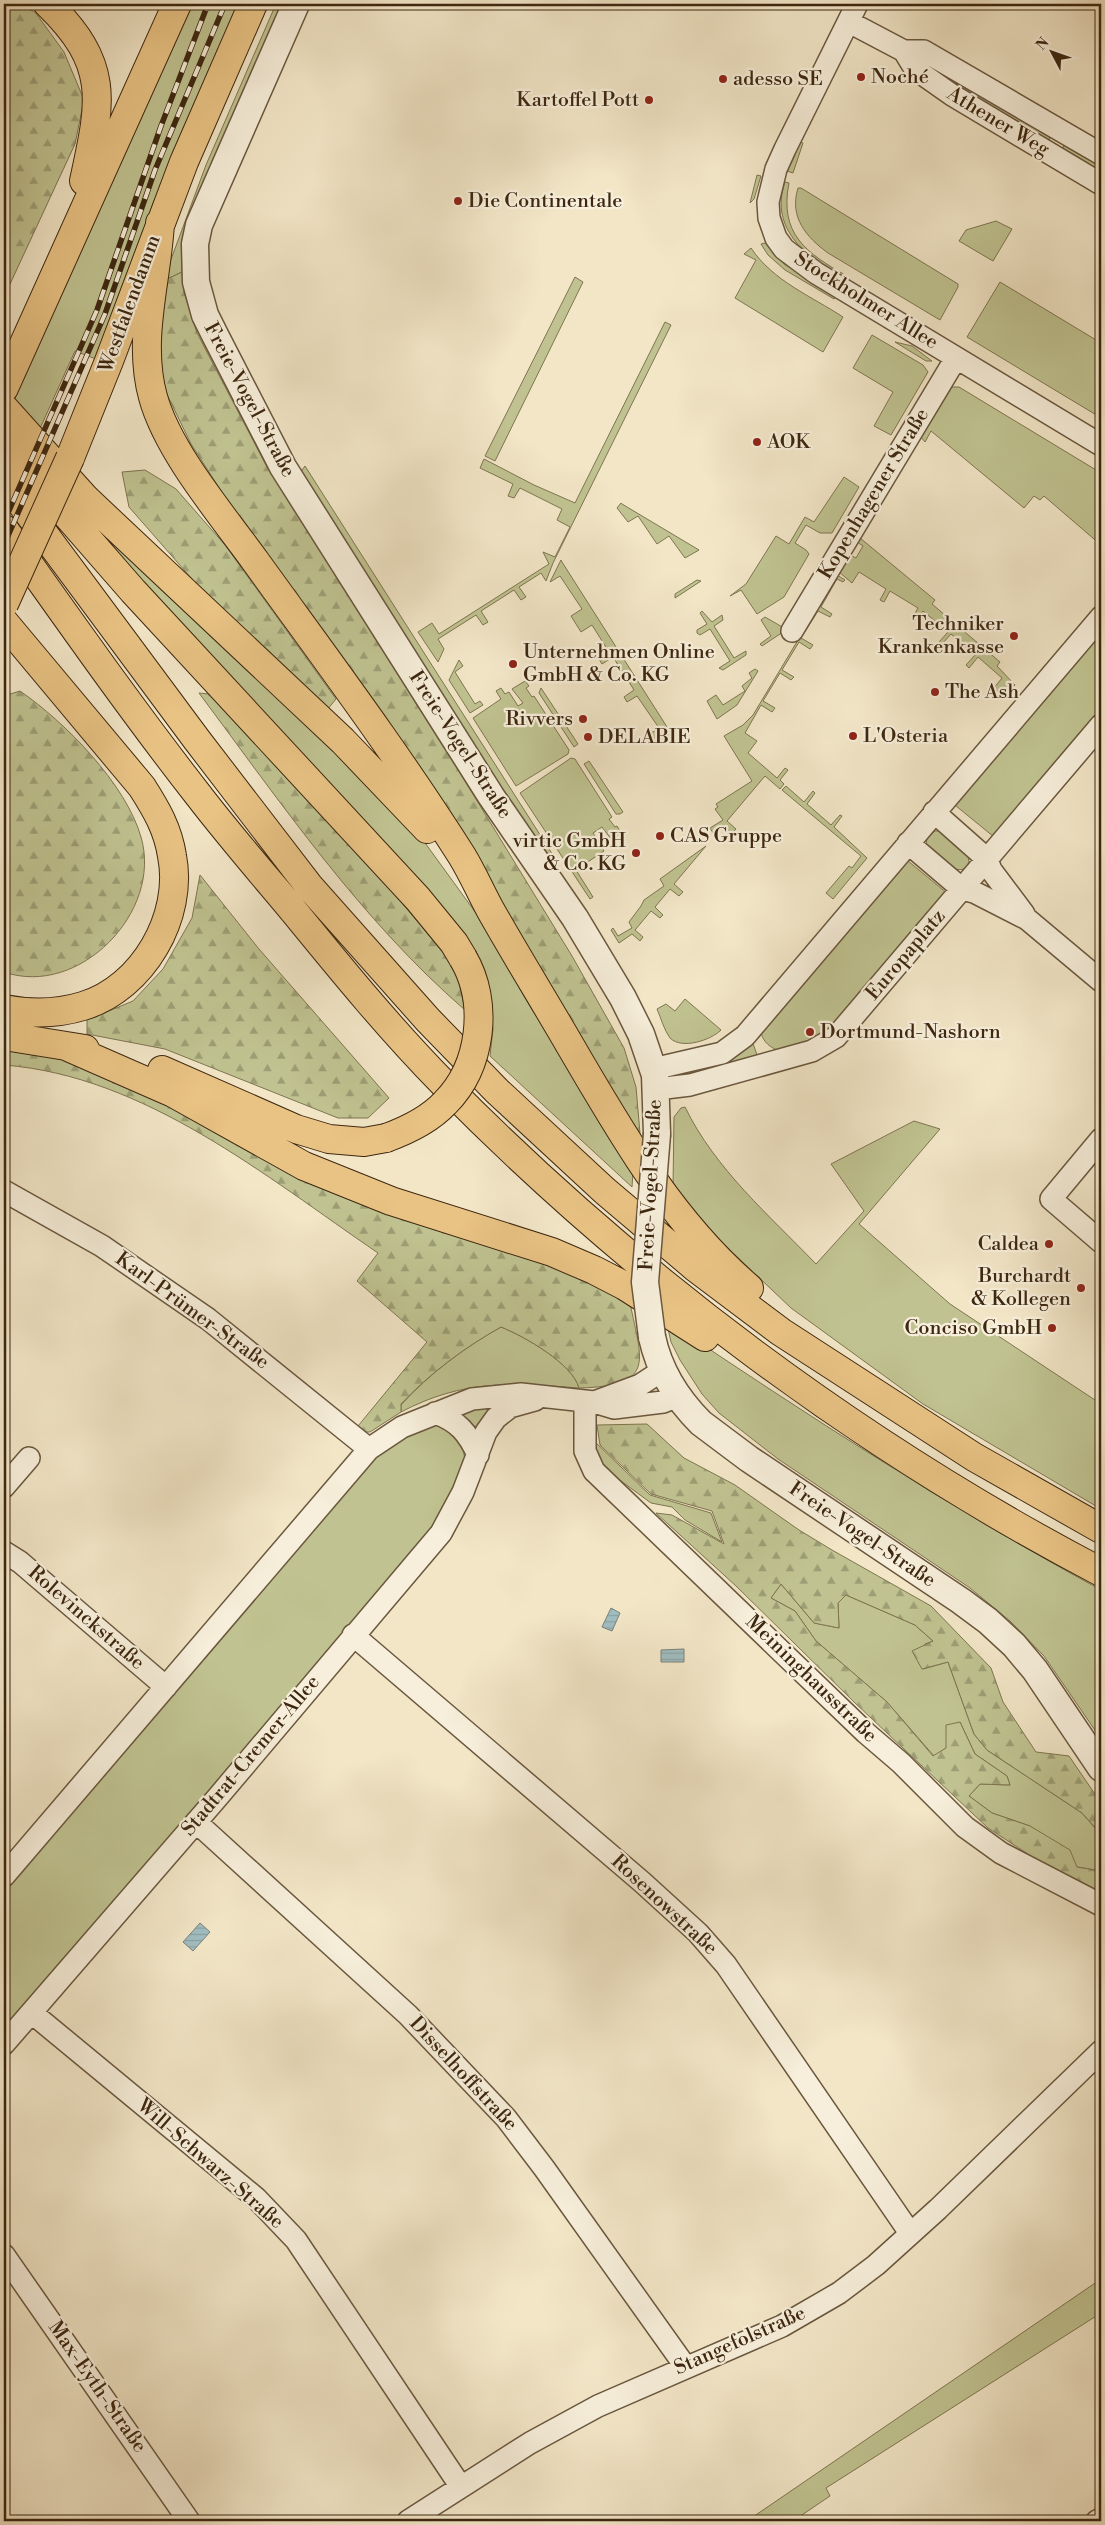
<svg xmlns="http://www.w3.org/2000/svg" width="1105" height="2525" viewBox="0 0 1105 2525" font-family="'Libre Bodoni',serif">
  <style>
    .green { fill: #c0c391; stroke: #7e7550 }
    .forest { fill: url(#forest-firs); stroke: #7e7550 }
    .water { fill: url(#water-rules); stroke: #78817a }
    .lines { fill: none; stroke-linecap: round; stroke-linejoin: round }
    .minor-casing { stroke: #6a573e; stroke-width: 24 }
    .tertiary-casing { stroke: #6a573e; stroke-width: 29 }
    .trunk-casing { stroke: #3d2710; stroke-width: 30 }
    .minor { stroke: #f7efdb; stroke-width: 21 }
    .tertiary { stroke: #f7efdb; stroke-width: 26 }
    .trunk { stroke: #e9c384; stroke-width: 28 }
    .rail-casing { stroke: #3d2710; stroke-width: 5.5 }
    .rail { stroke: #f7efdb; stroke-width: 4; stroke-dasharray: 11; stroke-linecap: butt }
    .tertiary-bridge-casing { stroke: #6a573e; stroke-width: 29; stroke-linecap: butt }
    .trunk-bridge-casing { stroke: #3d2710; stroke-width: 30; stroke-linecap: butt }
    .tertiary-bridge { stroke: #f7efdb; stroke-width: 26 }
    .trunk-bridge { stroke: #e9c384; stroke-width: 28 }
    .poi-dot { fill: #8f2418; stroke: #f7efdb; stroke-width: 2 }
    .labels { text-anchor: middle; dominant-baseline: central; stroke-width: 4.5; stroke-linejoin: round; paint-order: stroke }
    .poi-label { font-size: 20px; fill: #3d2710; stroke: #f7efdb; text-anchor: start }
    .street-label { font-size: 20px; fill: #3d2710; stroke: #f7efdb }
  </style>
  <defs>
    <pattern id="forest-firs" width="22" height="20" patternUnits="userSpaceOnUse" patternTransform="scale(1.25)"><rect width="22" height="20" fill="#c0c391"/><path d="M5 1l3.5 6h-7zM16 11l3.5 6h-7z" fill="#9d9e75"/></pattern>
    <pattern id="water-rules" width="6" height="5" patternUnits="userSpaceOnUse" patternTransform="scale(1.25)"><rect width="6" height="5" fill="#a0bdc0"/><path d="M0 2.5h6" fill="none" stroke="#8ba2a4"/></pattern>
  </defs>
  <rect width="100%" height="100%" fill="#f2e6c7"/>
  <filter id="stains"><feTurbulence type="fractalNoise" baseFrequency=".004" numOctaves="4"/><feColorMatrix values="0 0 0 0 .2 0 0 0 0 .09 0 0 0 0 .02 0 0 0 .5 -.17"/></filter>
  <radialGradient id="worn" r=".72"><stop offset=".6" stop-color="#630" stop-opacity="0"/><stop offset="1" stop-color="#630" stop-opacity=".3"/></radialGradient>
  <path class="green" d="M 192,4 L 239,4 L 153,203 L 126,283 L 96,359 L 75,351 L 38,433 L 18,411 L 15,398 Z
    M 276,4 L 283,4 L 184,251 L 182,272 L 163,281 L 206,165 Z
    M 969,83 L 1051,134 L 1049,141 L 962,94 Z
    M 798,141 L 803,143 L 793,173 L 787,171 Z
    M 1064,145 L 1101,162 L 1097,174 L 1062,151 Z
    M 757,175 L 761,176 L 754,199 L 750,203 Z
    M 785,182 L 789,183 C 779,234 806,253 847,276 L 845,280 C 810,260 768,230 785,182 Z
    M 798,188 L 801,188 L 958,284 L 958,287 L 940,320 L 828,253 C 806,237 789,217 798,188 Z
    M 996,221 L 1012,229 L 993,261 L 959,241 L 966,230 Z
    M 765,243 L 784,264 L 836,296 L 834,299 L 785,270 L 768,255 L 761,244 Z
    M 751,248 C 773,281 811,296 843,317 L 823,352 L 735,298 L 756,260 L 744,254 Z
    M 575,277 L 583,282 L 495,461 L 485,456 Z
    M 1000,282 L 1101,343 L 1101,411 L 1098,416 L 967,337 Z
    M 665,322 L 671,325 L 553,563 L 546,581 L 541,573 L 519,587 L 526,597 L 521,600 L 514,590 L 481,611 L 488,622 L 483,625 L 476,615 L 438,639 L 444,649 L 438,662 L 418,632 L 432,623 L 439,634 L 549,564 L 543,552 L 555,557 L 570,527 L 557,520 L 562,509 L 520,488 L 514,498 L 508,496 L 513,484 L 480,468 L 484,459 L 534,485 L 575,503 Z
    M 872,335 L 923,365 L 928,372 L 891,435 L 874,426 L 893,392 L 853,368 Z
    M 895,342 L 912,346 L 932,361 L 926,361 Z
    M 952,387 L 959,387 L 1101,473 L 1101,545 L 1044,496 L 1040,500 L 1034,496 L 1024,508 L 931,431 L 925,442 L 921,437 Z
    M 305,466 L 558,863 L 556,864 L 521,819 L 300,473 Z
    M 844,477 L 859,487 L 832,533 L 820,533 L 806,525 L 795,543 L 806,550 L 809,554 L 784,597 L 757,614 L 741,590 L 730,596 L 746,584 L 776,536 L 789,544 L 805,517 L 814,522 Z
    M 79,503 L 237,654 L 420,836 L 481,920 L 633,1172 L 632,1187 L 490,1056 L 493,1029 L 490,996 L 74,512 Z
    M 621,503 L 622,504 L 699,550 L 685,558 L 669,536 L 657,544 L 638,516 L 628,522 L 617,508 Z
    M 860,538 L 935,600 L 932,604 L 1000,662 L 997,666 L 1015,685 L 1004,697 L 994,688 L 1002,678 L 978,657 L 969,668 L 966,665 L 975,655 L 951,634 L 942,644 L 939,642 L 948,632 L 923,611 L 915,621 L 912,619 L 918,608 L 890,591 L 884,602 L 880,600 L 886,589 L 859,572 L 852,583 L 839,572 L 850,555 L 856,558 L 863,546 L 857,542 Z
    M 561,560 L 562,562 L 674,738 L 667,742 L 662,733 L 651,740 L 648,735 L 659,728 L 637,696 L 627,702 L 624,697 L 634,690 L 613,657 L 602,664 L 599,659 L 609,652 L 592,625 L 581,632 L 571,616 L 582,609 L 560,576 L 550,582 Z
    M 837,575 L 845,580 L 843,582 L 837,579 L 821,607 L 832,614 L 830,617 L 818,611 L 801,638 L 813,645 L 810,649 L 799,642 L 782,670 L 794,677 L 791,680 L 780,673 L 763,701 L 775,708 L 772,712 L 761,705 L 745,733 L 757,741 L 748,753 L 777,778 L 785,768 L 788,770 L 780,780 L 784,784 L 780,789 L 765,776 L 727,821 L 736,829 L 732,833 L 723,826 L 715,836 L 710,828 L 723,820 L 715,809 L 718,807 L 716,804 L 752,781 L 724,736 L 743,725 L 753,715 Z
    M 697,580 L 701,581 L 675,598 L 675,594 Z
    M 702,611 L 712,622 L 722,615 L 723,620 L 714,626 L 734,658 L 746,651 L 746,655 L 723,670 L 719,668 L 730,661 L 710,629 L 700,635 L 697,633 L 697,630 L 707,624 L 700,613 Z
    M 765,617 L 784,628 L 780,634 L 762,646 L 760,644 L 771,636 L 761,620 Z
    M 1101,624 L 1101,713 L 994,837 L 950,801 Z
    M 459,660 L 463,666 L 455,672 L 475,704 L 480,701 L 483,705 L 470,713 L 449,680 Z
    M 755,669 L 758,671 L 737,705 L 717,719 L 707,701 L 716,695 L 723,705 L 745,691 L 742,686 L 752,678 L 749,673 Z
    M 525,681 L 529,686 L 526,688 L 532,697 L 534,696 L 569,750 L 568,754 L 516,786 L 473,718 L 501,699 L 496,691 L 501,688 L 505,694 L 509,692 L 518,706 L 523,703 L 512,689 Z
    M 541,688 L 578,744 L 574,747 L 539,693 Z
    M 571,758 L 575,759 L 612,817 L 609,819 L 615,827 L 617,826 L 621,833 L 611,839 L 602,827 L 593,833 L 604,851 L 576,870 L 593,897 L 590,899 L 520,793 Z
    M 589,761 L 623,812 L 620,814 L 616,814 L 584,764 Z
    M 786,786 L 804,802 L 813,791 L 815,793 L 807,804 L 831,825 L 840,815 L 842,816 L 834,827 L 867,858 L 833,899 L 826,893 L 849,866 L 852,868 L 861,856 L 782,790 Z
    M 935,831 L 941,831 L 968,856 L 969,862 L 966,868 C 952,876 936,853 926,845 L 927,838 Z
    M 706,846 L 674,884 L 683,892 L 679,896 L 670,889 L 655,907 L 663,915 L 660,918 L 651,911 L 635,930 L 643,937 L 640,941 L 632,934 L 619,943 L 611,930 L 613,928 L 618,936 L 632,928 L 629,922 L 641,906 L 644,900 L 664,886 L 660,879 Z
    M 902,856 L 948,894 L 831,1031 L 818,1041 L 779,1051 C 770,1047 764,1043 761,1033 Z
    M 685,999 L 721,1030 C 711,1040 682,1050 670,1038 C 664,1030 661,1018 657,1009 L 666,1004 L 675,1011 Z
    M 752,1041 L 759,1060 L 696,1075 L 694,1070 Z
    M 685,1107 C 715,1169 770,1216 816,1264 L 864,1211 L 831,1164 L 914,1121 L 940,1129 L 859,1224 L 950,1304 L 1101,1404 L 1101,1509 L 923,1404 L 791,1308 L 712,1233 L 673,1187 L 674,1117 L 681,1108 Z
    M 666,1320 C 808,1416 951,1508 1101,1590 L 1101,1739 L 1044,1656 L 1010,1621 L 970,1588 L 778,1459 L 719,1413 L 702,1394 L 680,1360 L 671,1342 Z
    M 501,1327 C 524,1336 573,1364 579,1388 C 511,1383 464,1379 401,1412 L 401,1405 C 429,1374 465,1347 501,1327 Z
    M 504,1400 L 479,1432 L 460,1413 Z
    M 426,1424 L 447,1426 L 461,1438 L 466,1465 L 435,1524 L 4,2031 L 4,1889 L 360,1470 L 402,1437 Z
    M 593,1440 L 650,1495 L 711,1513 L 722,1542 L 685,1520 L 672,1507 L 651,1503 L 602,1467 L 595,1457 Z
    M 781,1584 L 814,1623 L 839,1628 L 838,1603 L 846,1595 L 915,1625 L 933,1641 L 925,1644 L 923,1669 L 948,1662 L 974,1734 L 987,1750 L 1082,1813 L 1101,1835 L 1101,1871 L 1077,1867 L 1030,1826 L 992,1813 L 969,1796 L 980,1784 L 1010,1785 L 1007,1776 L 975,1754 L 960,1722 L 946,1748 L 934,1756 L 887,1702 L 816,1641 L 795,1611 L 771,1598 Z
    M 1101,2279 L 1101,2313 L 826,2488 L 830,2496 L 793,2521 L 747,2521 Z"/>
  <path class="forest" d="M 4,4 L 18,4 L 35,12 L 64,52 L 84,100 L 75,144 L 4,297 Z
    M 182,272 L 184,292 L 197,333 L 267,467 L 463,778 L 572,956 L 624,1048 L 636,1087 L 641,1145 L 191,444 L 159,378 L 163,281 Z
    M 145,470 L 176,489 L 225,545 L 336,699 L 327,710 L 206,595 L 129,507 L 122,472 Z
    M 20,691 C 65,722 126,784 141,837 C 163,912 79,998 4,972 L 4,696 Z
    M 199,693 L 209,694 L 225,710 L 387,885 L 436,944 L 452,964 L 458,978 L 465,1010 C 361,920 281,803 199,693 Z
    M 200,875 L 259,949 L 389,1098 L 368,1118 L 338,1118 L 165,1049 L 87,1034 L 87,1020 L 133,1001 L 163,969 L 192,918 Z
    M 4,1046 L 77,1062 L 454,1228 L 629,1297 C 640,1359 660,1386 579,1388 C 573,1364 524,1336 501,1327 C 465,1347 429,1374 401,1404 L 401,1412 L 370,1432 L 366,1432 L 358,1426 L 427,1342 L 357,1281 L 378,1253 C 265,1176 145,1076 4,1065 Z
    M 647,1424 L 684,1458 L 735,1485 L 799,1530 L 832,1550 L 931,1606 L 991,1668 L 1003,1702 L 1036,1752 L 1069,1756 L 1101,1803 L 1101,1834 L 1082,1813 L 987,1750 L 974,1734 L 948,1662 L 922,1669 L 912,1651 L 933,1641 L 915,1625 L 846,1595 L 838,1603 L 839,1628 L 814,1623 L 781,1584 L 771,1598 L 795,1611 L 816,1641 L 887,1702 L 933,1756 L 946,1748 L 946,1725 L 960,1722 L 975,1754 L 1007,1776 L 1010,1785 L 980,1784 L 969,1796 L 992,1813 L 1030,1826 L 1070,1850 L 1077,1867 L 1101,1871 L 1101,1892 L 1034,1858 L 988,1828 L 854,1702 L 736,1586 L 656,1513 L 672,1515 L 724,1544 L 712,1511 L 651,1494 L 600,1445 L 597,1425 Z"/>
  <path class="water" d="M 611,1608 L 620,1613 L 612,1631 L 602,1627 Z
    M 684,1649 L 684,1662 L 661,1662 L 661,1650 Z
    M 200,1923 L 210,1932 L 193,1951 L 183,1942 Z"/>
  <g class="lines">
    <defs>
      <path id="minor" d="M 857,4 L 785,149 L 776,169 L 768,202 L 769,218 L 776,238 L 784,249 L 816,273 L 1101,445
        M 849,22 L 904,51 L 924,51 L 1101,154
        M 904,51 L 915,69 L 952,95 L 1101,184
        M 792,631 L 956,358
        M 934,812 L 987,859 L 991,870 L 1024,914
        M 908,843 L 962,889 L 974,892 L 1027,919 L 1101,981
        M 653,1069 L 722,1053 L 745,1036 L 1101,617
        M 657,1089 L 690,1085 L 812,1051 L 836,1037 L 1101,725
        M 1101,1139 L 1051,1199 L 1101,1242
        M 4,1191 L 102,1246 L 208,1319 L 369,1449
        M 597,1401 L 640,1385 L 663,1370
        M 585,1402 L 585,1451 L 594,1471 L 866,1733 L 901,1763 L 965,1827 L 1001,1853 L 1101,1905
        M 435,1413 C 458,1421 468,1433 478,1455
        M 4,1487 L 29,1458
        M 4,1552 L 20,1562 L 166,1687
        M 353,1635 L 642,1882 L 698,1933 L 726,1965 L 910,2233
        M 196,1822 L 408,2015 L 506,2118 L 544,2168 L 685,2366
        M 4,1876 L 369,1449 L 402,1427 L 472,1399 L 521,1394 L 594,1402 L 614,1408 L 663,1402 L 678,1396
        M 32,2013 L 256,2198 L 296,2240 L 461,2487
        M 4,2044 L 217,1798 L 441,1533 L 463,1492 L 486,1432 L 496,1418 L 510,1407 L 535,1400
        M 4,2255 L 189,2521
        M 408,2521 L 530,2443 L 598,2406 L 782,2326 L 839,2293 L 876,2265 L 938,2209 L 1101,2051
        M 1097,2521 L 1101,2519"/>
      <path id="tertiary" d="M 296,4 L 199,225 L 195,244 L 196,282 L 205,315 L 216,337 L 283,467 L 491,796 L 575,918 L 623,998 L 641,1034 L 655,1075 L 657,1134
        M 652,1337 C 659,1370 677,1399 701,1423 L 749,1459 L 961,1601 L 988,1621 L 1014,1645 L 1035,1670 L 1101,1768"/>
      <path id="trunk" d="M 48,4 C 111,65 101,102 84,181
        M 160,223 C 157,281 137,339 153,397 C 168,452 223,516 256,562 C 326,659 398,755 462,856 C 473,874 481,893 491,911 C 517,957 545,1002 571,1047 C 622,1134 671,1221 749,1288
        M 4,388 L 177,4
        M 4,408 L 86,499 L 343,741 L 427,829
        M 4,443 L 133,591 L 418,899 L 454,943 L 463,958
        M 70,458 L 109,361 L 184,162 L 253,4
        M 4,480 L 197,740 L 309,886 L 428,1020 L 497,1091 L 605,1191 L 696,1268 L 781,1332 L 974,1457 L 1101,1529
        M 4,529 C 68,619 131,709 199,796 C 229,835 261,872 292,909 C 341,969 389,1028 443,1083 C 634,1277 860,1446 1101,1572
        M 4,622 L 142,787 C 156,809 168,829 172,856 C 184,916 143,988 83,1006 C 57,1014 30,1014 4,1009
        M 4,1036 L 85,1049
        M 68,1047 L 173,1093 L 304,1166 L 391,1201 L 552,1252 L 594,1270 L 625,1286 L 705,1337
        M 162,1070 L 296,1129 L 329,1139 L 364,1142 L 386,1138"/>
    </defs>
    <use href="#minor" class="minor-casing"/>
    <use href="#tertiary" class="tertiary-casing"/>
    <use href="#trunk" class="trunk-casing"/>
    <use href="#minor" class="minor"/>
    <use href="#tertiary" class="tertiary"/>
    <use href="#trunk" class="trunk"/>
    <defs>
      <path id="rail" d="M 4,522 L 97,310 L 161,126 L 208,4
        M 4,545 L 105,314 L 155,170 L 225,4"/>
    </defs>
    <use href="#rail" class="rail-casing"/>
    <use href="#rail" class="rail"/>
    <defs>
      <path id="tertiary-bridge" d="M 652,1337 L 645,1282 L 657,1134"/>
      <path id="trunk-bridge" d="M 4,604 L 70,458
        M 386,1138 C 408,1130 429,1120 445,1103 C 482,1066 489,1002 463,958"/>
    </defs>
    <use href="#tertiary-bridge" class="tertiary-bridge-casing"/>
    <use href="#trunk-bridge" class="trunk-bridge-casing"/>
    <use href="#tertiary-bridge" class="tertiary-bridge"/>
    <use href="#trunk-bridge" class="trunk-bridge"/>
  </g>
  <g class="poi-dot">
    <circle cx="861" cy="77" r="5"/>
    <circle cx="723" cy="79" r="5"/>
    <circle cx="649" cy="100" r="5"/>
    <circle cx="458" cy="201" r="5"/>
    <circle cx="757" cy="442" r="5"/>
    <circle cx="1014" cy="636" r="5"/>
    <circle cx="513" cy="664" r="5"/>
    <circle cx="935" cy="692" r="5"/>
    <circle cx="583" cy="719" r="5"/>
    <circle cx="853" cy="736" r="5"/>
    <circle cx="588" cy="737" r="5"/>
    <circle cx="660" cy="836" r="5"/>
    <circle cx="636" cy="853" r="5"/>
    <circle cx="810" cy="1032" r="5"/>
    <circle cx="1049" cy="1244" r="5"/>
    <circle cx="1081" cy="1288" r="5"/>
    <circle cx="1052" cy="1328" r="5"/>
  </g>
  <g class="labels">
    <g class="poi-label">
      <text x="871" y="77">Noché</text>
      <text x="733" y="79">adesso SE</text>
      <text x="639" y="100" text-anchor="end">Kartoffel Pott</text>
      <text x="468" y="201">Die Continentale</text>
      <text x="767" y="442">AOK</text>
      <text x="1004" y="624" text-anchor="end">Techniker<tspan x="1004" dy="23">Krankenkasse</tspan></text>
      <text x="523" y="652">Unternehmen Online<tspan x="523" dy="23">GmbH &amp; Co. KG</tspan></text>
      <text x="945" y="692">The Ash</text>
      <text x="573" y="719" text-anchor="end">Rivvers</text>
      <text x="863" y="736">L'Osteria</text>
      <text x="598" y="737">DELABIE</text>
      <text x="670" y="836">CAS Gruppe</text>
      <text x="626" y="841" text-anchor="end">virtic GmbH<tspan x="626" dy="23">&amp; Co. KG</tspan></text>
      <text x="820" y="1032">Dortmund-Nashorn</text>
      <text x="1039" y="1244" text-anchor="end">Caldea</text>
      <text x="1071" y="1276" text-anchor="end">Burchardt<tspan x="1071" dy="23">&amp; Kollegen</tspan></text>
      <text x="1042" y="1328" text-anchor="end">Conciso GmbH</text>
    </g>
    <g class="street-label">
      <text transform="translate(998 122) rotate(31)">Athener Weg</text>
      <text transform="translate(866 301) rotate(32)">Stockholmer Allee</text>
      <text transform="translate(130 304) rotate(-70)">Westfalendamm</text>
      <text transform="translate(249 400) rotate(62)">Freie-Vogel-Straße</text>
      <text transform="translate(874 494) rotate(-59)">Kopenhagener Straße</text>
      <text transform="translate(460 745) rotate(57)">Freie-Vogel-Straße</text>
      <text transform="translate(906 955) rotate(-50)">Europaplatz</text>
      <text transform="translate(651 1185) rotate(-87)">Freie-Vogel-Straße</text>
      <text transform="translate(192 1311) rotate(36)">Karl-Prümer-Straße</text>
      <text transform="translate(862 1535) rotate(34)">Freie-Vogel-Straße</text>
      <text transform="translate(86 1618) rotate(41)">Rolevinckstraße</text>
      <text transform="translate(811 1679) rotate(44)">Meininghausstraße</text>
      <text transform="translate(251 1756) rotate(-50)">Stadtrat-Cremer-Allee</text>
      <text transform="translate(664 1905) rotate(43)">Rosenowstraße</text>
      <text transform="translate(463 2074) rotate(47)">Disselhoffstraße</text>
      <text transform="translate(210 2164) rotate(41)">Will-Schwarz-Straße</text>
      <text transform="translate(740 2341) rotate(-24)">Stangefolstraße</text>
      <text transform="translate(97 2387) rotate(55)">Max-Eyth-Straße</text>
    </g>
  </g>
  <rect width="1105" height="2525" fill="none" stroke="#f2e6c7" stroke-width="20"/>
  <rect x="5" y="5" width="1095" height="2515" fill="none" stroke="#3d2710" stroke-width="2.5"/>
  <rect x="10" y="10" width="1085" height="2505" fill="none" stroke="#3d2710"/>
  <g transform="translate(1052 52) rotate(311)" stroke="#f7efdb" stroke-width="4" paint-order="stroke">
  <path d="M0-4L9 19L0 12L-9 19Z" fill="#3d2710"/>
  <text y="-8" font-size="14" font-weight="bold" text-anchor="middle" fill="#3d2710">N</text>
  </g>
  <rect width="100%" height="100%" filter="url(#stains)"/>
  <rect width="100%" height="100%" fill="url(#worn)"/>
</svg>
